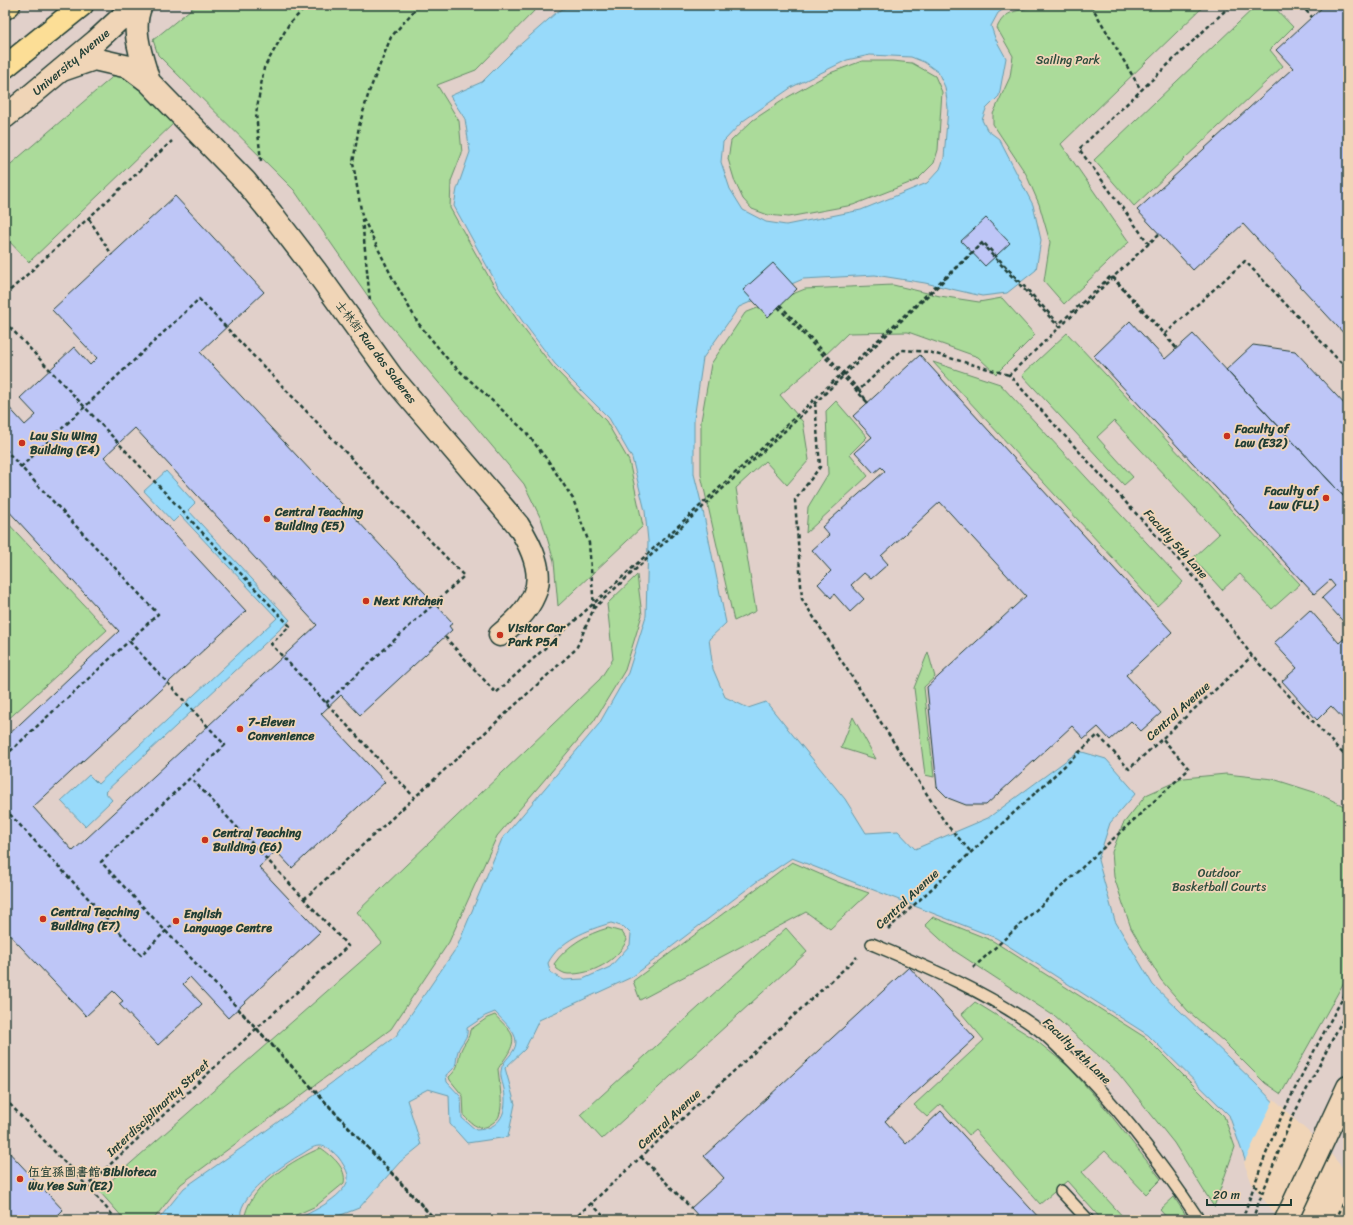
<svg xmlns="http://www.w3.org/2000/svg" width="1353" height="1225" viewBox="0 0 1353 1225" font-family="Sriracha,'LXGW WenKai TC',sans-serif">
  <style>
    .built { fill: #e1d0ca }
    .green { fill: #abdb9a; stroke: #658c67 }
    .water { fill: #98dafa; stroke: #689bab; fill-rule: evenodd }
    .pier { fill: #f0d5b7 }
    .building { fill: #bec6f7; stroke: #1f3d34; fill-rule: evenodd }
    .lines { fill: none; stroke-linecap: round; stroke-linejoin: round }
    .service-casing { stroke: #1f3d34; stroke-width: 14 }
    .minor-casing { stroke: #1f3d34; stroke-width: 25 }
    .secondary-casing { stroke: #1f3d34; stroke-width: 25 }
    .primary-casing { stroke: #1f3d34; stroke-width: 25 }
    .path { stroke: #1f3d34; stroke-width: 2.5; stroke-dasharray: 4 3; stroke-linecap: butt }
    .service { stroke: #f0d5b7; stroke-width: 11 }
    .minor { stroke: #f0d5b7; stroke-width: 22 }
    .secondary { stroke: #f0d5b7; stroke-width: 22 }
    .primary { stroke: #fcde96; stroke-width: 22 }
    .path-bridge { stroke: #1f3d34; stroke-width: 2.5; stroke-dasharray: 4 3; stroke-linecap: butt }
    .poi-dot { fill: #c8321e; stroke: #f0d5b7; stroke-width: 1.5 }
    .labels { text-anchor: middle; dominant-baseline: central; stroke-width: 3.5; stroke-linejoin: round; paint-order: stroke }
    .park-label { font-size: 12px; fill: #2d4d3e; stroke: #f0d5b7 }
    .street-label { font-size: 12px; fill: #1f3d34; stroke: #f0d5b7 }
    .poi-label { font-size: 12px; font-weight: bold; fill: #1f3d34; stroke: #f0d5b7; text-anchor: start }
  </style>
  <rect width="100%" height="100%" fill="#f0d5b7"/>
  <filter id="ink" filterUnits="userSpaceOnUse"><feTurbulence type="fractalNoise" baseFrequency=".025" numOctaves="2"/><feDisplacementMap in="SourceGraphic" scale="8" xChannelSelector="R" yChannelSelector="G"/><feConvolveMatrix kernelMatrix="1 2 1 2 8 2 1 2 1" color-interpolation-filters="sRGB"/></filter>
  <g filter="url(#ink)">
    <path class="built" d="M 5,5 L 1348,5 L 1348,1220 L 5,1220 Z"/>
    <path class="green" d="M 196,5 L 540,5 L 476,70 L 437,85 L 459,121 L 462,153 L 451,181 L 450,208 L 494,286 L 520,324 L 553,367 L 606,421 L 629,461 L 643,526 L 558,606 L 554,561 L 542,521 L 524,484 L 379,312 L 294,190 L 158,55 L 153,40 Z
      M 1034,5 L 1205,5 L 1061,144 L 1129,242 L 1064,304 L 1044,281 L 1050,242 L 1039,204 L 1026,174 L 993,124 L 993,114 L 1010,77 L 1013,56 L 997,28 C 1004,11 1015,12 1031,7 Z
      M 1257,5 L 1272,5 L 1293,27 L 1270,50 L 1283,66 L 1134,206 L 1094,160 Z
      M 862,61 L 892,61 L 912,63 L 935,76 L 942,92 L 938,150 L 934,163 L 917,180 L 853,205 L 788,217 L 768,215 L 752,209 L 743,199 L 735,182 L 728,159 L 731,141 L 753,120 L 788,97 L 830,73 Z
      M 124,67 L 175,122 L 29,262 L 5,237 L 5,169 Z
      M 893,285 L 940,296 L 979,302 L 1002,298 L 1035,335 L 996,374 L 978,357 L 908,332 L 848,333 L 816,364 L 780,395 L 803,422 L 809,460 L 787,485 L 765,461 L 736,488 L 756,611 L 734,621 L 701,475 L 701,421 L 711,364 L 745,313 L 805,289 Z
      M 1067,333 L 1300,584 L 1272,609 L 1240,574 L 1222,590 L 1193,558 L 1219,534 L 1114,421 L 1097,437 L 1133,477 L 1124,485 L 1022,375 Z
      M 933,362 L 1000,384 L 1183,582 L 1157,606 Z
      M 836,401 L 867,437 L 850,454 L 868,476 L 806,533 L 808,507 L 828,474 L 826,411 Z
      M 5,520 L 107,630 L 5,722 Z
      M 637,575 L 642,615 L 625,670 L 594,721 L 497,836 L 449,942 L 391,1029 L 181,1184 L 153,1220 L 125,1220 L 99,1191 L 382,943 L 357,912 L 600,679 L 613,659 L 607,604 Z
      M 928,652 L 935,677 L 924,687 L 934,777 L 925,775 L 914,688 Z
      M 853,717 L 876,759 L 841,748 Z
      M 1226,774 L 1273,779 L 1317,793 L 1348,808 L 1348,975 L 1281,1094 L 1265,1083 L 1223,1041 L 1188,1011 L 1161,980 L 1131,928 L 1114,877 L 1112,852 L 1123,824 L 1146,795 L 1184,778 Z
      M 792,862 L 838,882 L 869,893 L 830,929 L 806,912 L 640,1000 L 633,981 Z
      M 933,917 L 993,941 L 1146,1038 L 1224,1116 L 1235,1147 L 1214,1207 L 1174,1143 L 1118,1073 L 1054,1016 L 950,948 L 925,925 Z
      M 608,928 L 622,932 L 627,940 C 617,961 592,975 568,974 C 564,974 560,971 557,969 L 554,964 C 567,945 587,934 608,928 Z
      M 786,928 L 807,952 L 602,1139 L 580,1115 Z
      M 975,1002 L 1033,1038 L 1069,1067 L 1106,1109 L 1161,1179 L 1146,1194 L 1105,1151 L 1082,1172 L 1126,1220 L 1102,1220 L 1067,1181 L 1040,1204 L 975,1130 L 969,1135 L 941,1104 L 927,1117 L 914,1105 L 984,1040 L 962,1014 Z
      M 495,1015 C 500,1021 509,1028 512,1035 C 516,1047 503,1060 498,1069 C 499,1081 504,1105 499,1116 C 498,1120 491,1124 488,1126 C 478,1131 470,1122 464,1116 L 463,1096 L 450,1080 L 449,1077 C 462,1065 456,1060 462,1048 C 466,1040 469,1039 470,1030 L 487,1018 Z
      M 321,1148 C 332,1156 347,1168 344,1183 L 316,1206 L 285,1220 L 248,1220 L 245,1215 C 252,1185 294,1159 321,1148 Z
      M 1174,1197 L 1189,1220 L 1169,1220 L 1160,1210 Z"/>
    <path class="water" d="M 571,5 L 1010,5 L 998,13 L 991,26 L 995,38 L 1006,58 L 999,96 L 986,109 L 982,120 L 987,130 L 999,139 L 1033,205 L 1041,240 L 1036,270 L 1007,293 L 982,296 L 925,283 L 875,275 L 803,279 L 739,307 L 703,358 L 694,419 L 694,474 L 702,506 L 726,623 L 709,639 L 713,669 L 725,697 L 748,708 L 766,702 L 845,799 L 866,833 L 898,831 L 915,849 L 988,818 L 1079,751 L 1106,759 L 1136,793 L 1110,823 L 1098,860 L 1115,921 L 1153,985 L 1255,1083 L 1291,1120 L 1348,1220 L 1254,1185 L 1229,1115 L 1148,1035 L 996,938 L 792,858 L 755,883 L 632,977 L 539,1020 L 525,1049 L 505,1068 L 515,1104 L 508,1137 L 467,1143 L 450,1124 L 449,1095 L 428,1089 L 407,1100 L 421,1145 L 400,1162 L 359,1208 L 328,1220 L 294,1220 C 309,1214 351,1194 348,1175 C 347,1170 342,1162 339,1158 C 335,1153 326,1145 319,1146 C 313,1146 307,1151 302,1154 C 285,1163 245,1191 241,1211 C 240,1214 242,1217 242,1220 L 158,1220 L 184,1188 L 260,1135 L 396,1036 L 457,947 L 502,839 L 599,724 L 628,673 L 646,616 L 648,541 L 645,511 L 632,458 L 609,418 L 555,364 L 523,322 L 498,286 L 454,206 L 457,189 L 470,152 L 465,119 L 450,96 L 482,82 L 514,50 L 557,12 ZM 870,55 L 911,57 L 924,62 L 938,72 L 945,87 L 948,108 L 944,158 L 940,169 L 927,183 L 861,210 L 786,225 L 766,222 L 743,210 L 730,189 L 721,162 L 723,142 L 743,121 L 792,87 L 847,60 ZM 611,923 L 624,927 L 631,934 L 630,945 L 610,967 L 583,979 L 564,980 L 550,972 L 548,963 C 560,940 587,930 611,923 ZM 495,1012 C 502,1020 516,1031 516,1042 C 516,1054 502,1059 501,1071 C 500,1077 503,1084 504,1089 C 508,1112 501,1129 476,1130 L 462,1118 L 461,1097 L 447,1082 L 446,1075 C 449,1073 453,1070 455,1066 C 457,1062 456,1056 458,1051 C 461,1042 469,1038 467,1028 L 485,1016 Z
      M 166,471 L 195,503 L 188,510 L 290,620 L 105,792 L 112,800 L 85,826 L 61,801 L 89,775 L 98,784 L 277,618 L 180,515 L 173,522 L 144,491 Z"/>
    <path class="pier" d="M 1274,1099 L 1293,1118 L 1323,1145 L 1348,1174 L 1348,1220 L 1280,1220 L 1253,1186 L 1244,1163 Z"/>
    <path class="building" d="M 1325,5 L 1341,5 L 1348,13 L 1348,338 L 1243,224 L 1193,270 L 1137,210 L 1293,68 L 1276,50 Z
      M 175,196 L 264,292 L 200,352 L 453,623 L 449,626 L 452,630 L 360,715 L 341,695 L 321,714 L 385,782 L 292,868 L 276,851 L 259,867 L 320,932 L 228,1018 L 190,977 L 183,984 L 202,1004 L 158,1045 L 119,1004 L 123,1001 L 113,991 L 86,1016 L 5,930 L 5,738 L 119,631 L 5,507 L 5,403 L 25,425 L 36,415 L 20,398 L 74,347 L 90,365 L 97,358 L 52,310 ZM 135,428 L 317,625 L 73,851 L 33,807 L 246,611 L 104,457 Z
      M 986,218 L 1010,243 L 985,266 L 961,241 Z
      M 773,263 L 797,289 L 768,317 L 743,290 Z
      M 1130,321 L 1165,359 L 1193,334 L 1348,501 L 1348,627 L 1322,598 L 1335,586 L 1330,580 L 1314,594 L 1094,356 Z
      M 1253,345 L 1295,351 L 1348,408 L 1348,501 L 1226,370 Z
      M 920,355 L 1172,632 L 1126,675 L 1161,713 L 1141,731 L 1131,721 L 1110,740 L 1098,727 L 1084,739 L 1072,726 L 986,805 L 966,805 L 948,798 L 937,787 L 927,687 L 1026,596 L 940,502 L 881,556 L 888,564 L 871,579 L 864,573 L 851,585 L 864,599 L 850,612 L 834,594 L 831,598 L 818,584 L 831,571 L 812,550 L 829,535 L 822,527 L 885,471 L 881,467 L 874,473 L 855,452 L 872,437 L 853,416 Z
      M 1310,610 L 1339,643 L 1348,635 L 1348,724 L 1331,706 L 1317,720 L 1282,681 L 1297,668 L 1274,643 Z
      M 909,967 L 975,1038 L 885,1121 L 906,1144 L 941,1111 L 1041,1220 L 702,1220 L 691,1208 L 724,1178 L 704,1156 Z
      M 5,1148 L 63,1210 L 53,1220 L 5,1220 Z"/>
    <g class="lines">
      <defs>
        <path id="service" d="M 872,944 C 929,968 987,992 1038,1029 C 1049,1037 1059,1049 1069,1058 C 1117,1105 1162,1164 1199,1220
          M 1061,1191 L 1088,1220"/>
        <path id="minor" d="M 141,5 C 130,29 142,58 149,82
          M 62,70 L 94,59 L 129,67 L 149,82 L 245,181 L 272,214 L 315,270 L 392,377 L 518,525 C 530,544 545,572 534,595 C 527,612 513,624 500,635
          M 1286,1220 L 1348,1087"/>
        <path id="secondary" d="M 5,117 L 96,41 L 135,5"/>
        <path id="primary" d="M 5,8 L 9,5
          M 5,67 L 82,5"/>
      </defs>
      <use href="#service" class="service-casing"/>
      <use href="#minor" class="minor-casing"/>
      <use href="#secondary" class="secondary-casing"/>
      <use href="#primary" class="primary-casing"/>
      <path class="path" d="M 419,5 L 391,37 L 369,92 L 359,126 L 353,163 L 362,216 L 394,281 L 418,323 L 450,362 L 525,431 L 549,462 L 573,499 L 589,543 L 594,608
        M 1091,5 L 1141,90
        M 1301,5 L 1312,17
        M 261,161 L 256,114 L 264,68 L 289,24 L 308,5
        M 89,219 L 112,255
        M 362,219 L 370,301
        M 1159,234 L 1009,375 L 1196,579 L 1252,656 L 1348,759
        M 1149,244 L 1079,149 L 1231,5
        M 1113,277 L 1165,334 L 1177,349
        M 5,295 L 172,141
        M 780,305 L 859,390 L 902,350 L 929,352 L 1009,375
        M 5,322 L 290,626 L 271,644 L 415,798
        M 1165,334 L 1245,261 L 1348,370
        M 859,390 L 868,403
        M 815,403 L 820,467 L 795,500 L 802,599 L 946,824 L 971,852
        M 5,449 L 21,467
        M 326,703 L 464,576 L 199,299 L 21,467 L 158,614 L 129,641 L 225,745 L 101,862 L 436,1220
        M 5,756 L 129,641
        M 5,809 L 141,955 L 176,921
        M 304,899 L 576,649 L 594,608 L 815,403 L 982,244 L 1060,328
        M 888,929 L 1098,735 L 1129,769 L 1252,656
        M 973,968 L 1189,769 L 1162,738
        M 5,1099 L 87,1186
        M 641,1157 L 691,1208
        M 1254,1185 L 1262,1193
        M 591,1203 L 607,1220
        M 117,1220 L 87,1186 L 257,1028 L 348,946 L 191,778
        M 573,1220 L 857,957
        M 1242,1220 C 1255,1183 1268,1146 1284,1111 C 1304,1070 1325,1029 1348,989
        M 1252,1220 L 1291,1120 L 1348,1009
        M 1335,1220 L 1348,1191
        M 1340,1220 L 1348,1203"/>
      <use href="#service" class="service"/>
      <use href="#minor" class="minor"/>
      <use href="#secondary" class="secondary"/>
      <use href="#primary" class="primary"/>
      <path class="path-bridge" d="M 778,307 L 868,403
        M 445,637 L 496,693 L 702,504 L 983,242 L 1059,324 L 1111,276 L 1177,349
        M 238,1009 L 435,1220"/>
    </g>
  </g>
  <g class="poi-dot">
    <circle cx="1227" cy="436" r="4"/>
    <circle cx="22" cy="443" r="4"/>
    <circle cx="1326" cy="498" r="4"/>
    <circle cx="267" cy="519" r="4"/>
    <circle cx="366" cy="601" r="4"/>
    <circle cx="500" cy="635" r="4"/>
    <circle cx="240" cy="729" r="4"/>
    <circle cx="205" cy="840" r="4"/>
    <circle cx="43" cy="919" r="4"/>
    <circle cx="176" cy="921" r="4"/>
    <circle cx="20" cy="1179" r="4"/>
  </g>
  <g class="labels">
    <g class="park-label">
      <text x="1068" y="60">Sailing Park</text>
      <text x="1219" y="873">Outdoor<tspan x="1219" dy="14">Basketball Courts</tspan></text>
    </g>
    <g class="street-label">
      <text transform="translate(71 62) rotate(-40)">University Avenue</text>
      <text transform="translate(376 352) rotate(53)">士林街 Rua dos Saberes</text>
      <text transform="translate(1176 544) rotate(48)">Faculty 5th Lane</text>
      <text transform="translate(1178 711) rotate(-42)">Central Avenue</text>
      <text transform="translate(907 899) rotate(-43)">Central Avenue</text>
      <text transform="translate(1077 1051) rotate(44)">Faculty 4th Lane</text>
      <text transform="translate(158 1108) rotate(-43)">Interdisciplinarity Street</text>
      <text transform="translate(669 1119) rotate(-43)">Central Avenue</text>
    </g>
    <g class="poi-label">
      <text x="1235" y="429">Faculty of<tspan x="1235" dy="14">Law (E32)</tspan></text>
      <text x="30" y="436">Lau Siu Wing<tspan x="30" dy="14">Building (E4)</tspan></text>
      <text x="1318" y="491" text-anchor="end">Faculty of<tspan x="1318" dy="14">Law (FLL)</tspan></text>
      <text x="275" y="512">Central Teaching<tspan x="275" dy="14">Building (E5)</tspan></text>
      <text x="374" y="601">Next Kitchen</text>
      <text x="508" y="628">Visitor Car<tspan x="508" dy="14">Park P5A</tspan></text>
      <text x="248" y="722">7-Eleven<tspan x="248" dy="14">Convenience</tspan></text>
      <text x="213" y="833">Central Teaching<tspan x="213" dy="14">Building (E6)</tspan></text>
      <text x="51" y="912">Central Teaching<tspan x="51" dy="14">Building (E7)</tspan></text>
      <text x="184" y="914">English<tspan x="184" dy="14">Language Centre</tspan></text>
      <text x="28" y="1172">伍宜孫圖書館 Biblioteca<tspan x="28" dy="14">Wu Yee Sun (E2)</tspan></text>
    </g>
  </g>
  <rect width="1353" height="1225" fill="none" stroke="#f0d5b7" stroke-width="20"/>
  <rect x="10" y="10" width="1333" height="1205" fill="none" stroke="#1f3d34" stroke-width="1.5" filter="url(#ink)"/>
  <path d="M1207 1199v6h84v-6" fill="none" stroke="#1f3d34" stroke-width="2"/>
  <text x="1213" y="1199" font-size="12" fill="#1f3d34" stroke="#f0d5b7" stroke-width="3" paint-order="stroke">20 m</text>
</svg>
